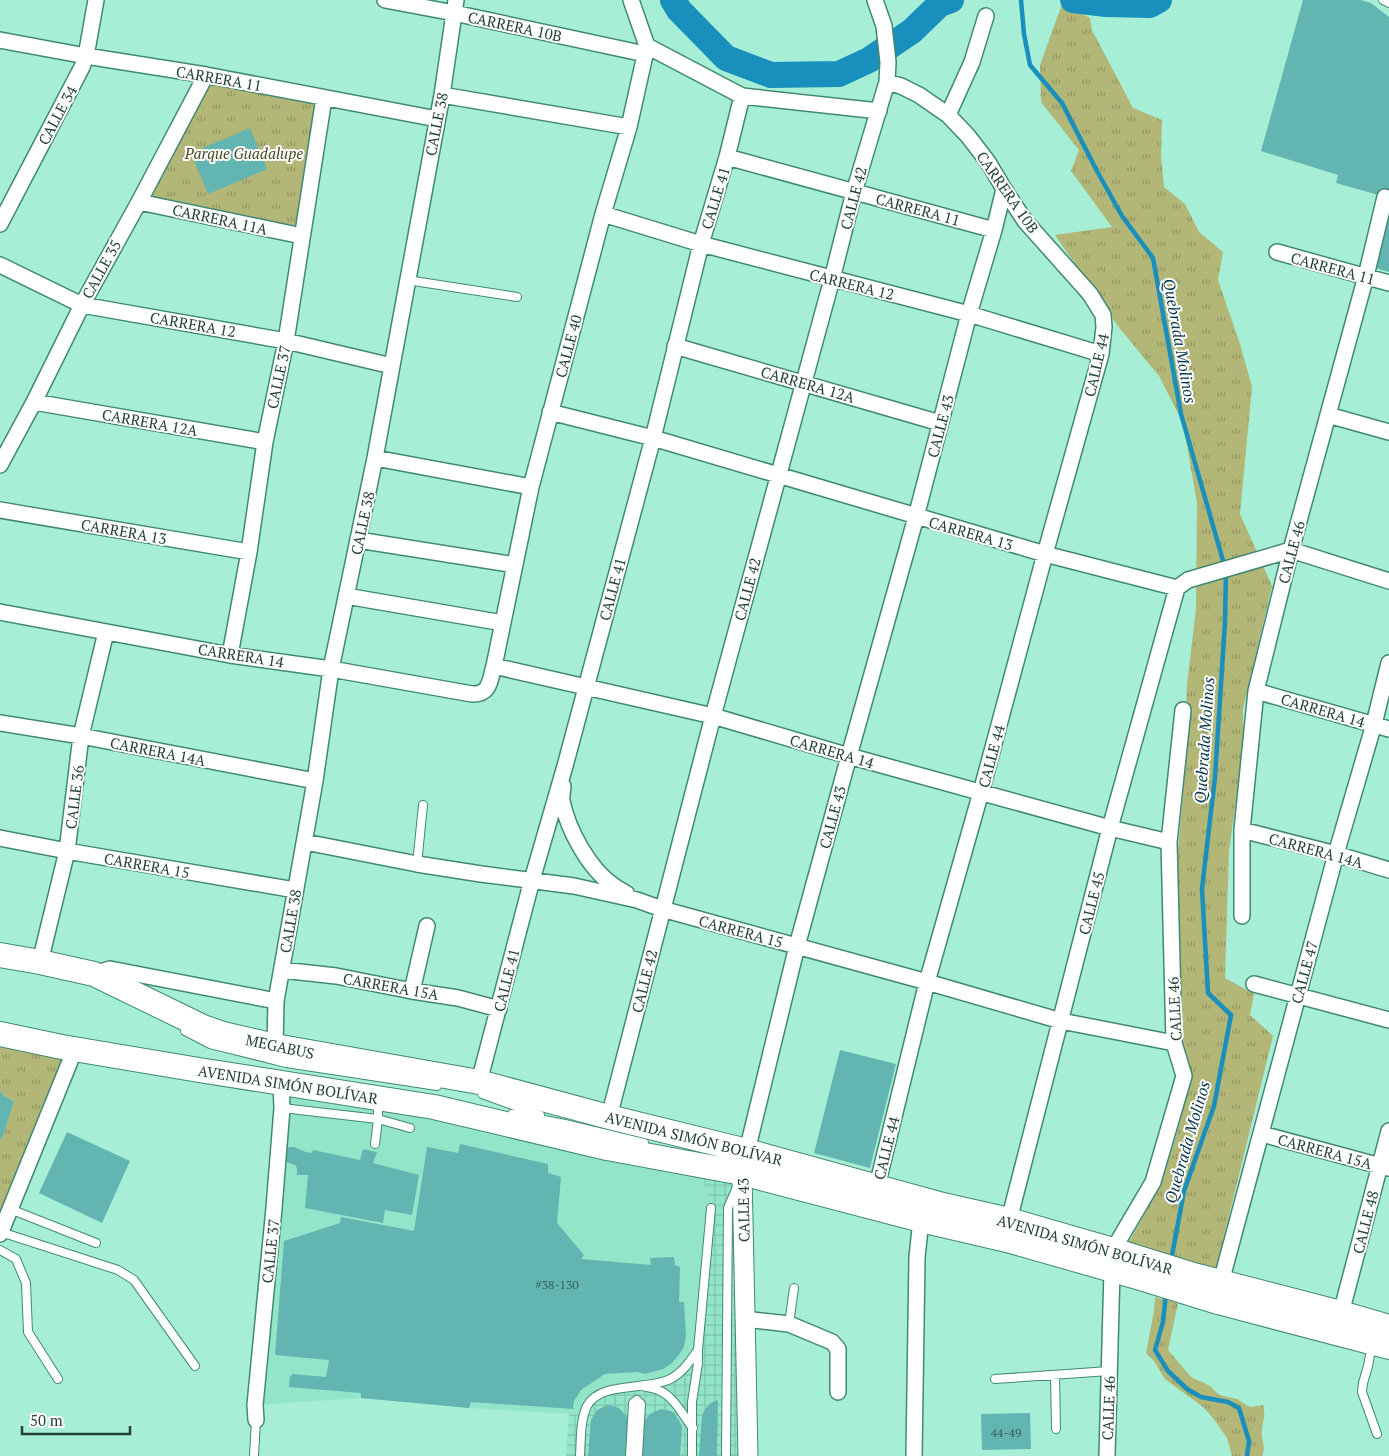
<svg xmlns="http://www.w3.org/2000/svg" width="1389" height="1456" viewBox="0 0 1389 1456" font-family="'PT Serif',serif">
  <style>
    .built { fill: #93e5ca }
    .industrial { fill: url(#industrial-grid) }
    .grass { fill: url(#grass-tufts) }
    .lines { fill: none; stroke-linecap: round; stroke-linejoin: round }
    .stream { stroke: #188fbd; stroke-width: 4.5 }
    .river { stroke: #188fbd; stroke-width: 26 }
    .building { fill: #63b5b1 }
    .service-casing { stroke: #418973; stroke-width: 10 }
    .minor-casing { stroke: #418973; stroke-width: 18 }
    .tertiary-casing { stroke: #418973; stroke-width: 21 }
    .primary-casing { stroke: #418973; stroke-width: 26 }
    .service { stroke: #fff; stroke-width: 8 }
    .minor { stroke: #fff; stroke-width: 15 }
    .tertiary { stroke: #fff; stroke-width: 19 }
    .primary { stroke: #fff; stroke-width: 24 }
    .labels { text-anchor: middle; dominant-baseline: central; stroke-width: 4; stroke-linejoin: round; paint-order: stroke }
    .number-label { font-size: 12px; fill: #345f56 }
    .street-label { font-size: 15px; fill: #244238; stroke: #fefefe }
    .park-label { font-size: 15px; font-style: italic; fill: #474921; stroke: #fefefe }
    .water-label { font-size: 16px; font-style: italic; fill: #07374b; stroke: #fefefe }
  </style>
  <defs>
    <pattern id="industrial-grid" width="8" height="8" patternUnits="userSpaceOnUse" patternTransform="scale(1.25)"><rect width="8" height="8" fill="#93e5ca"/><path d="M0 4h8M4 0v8" fill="none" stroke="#7fc6ae"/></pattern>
    <pattern id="grass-tufts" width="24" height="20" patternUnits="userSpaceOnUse" patternTransform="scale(1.25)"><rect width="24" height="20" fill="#b2b676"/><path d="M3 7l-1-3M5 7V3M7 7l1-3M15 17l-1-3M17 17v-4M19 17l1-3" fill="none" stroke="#919662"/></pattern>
  </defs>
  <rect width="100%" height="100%" fill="#a6efd6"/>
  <path class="built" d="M 281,1082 L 700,1166 L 711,1208 L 698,1350 L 680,1373 L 584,1415 L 469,1408 L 361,1398 L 255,1405 Z"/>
  <path class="industrial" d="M 700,1166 L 742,1173 L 748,1456 L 566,1456 L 569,1414 L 584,1415 L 596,1395 L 669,1380 L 698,1350 L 711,1208 Z"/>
  <path class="grass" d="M 1062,4 L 1090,18 L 1092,30 L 1133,108 L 1162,120 L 1161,157 L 1164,187 L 1185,204 L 1199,232 L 1223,252 L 1218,280 L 1240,344 L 1252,387 L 1240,514 L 1272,586 L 1243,709 L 1243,750 L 1229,851 L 1225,978 L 1254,994 L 1250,1015 L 1273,1036 L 1216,1269 L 1123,1253 L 1160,1186 L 1175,1140 L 1192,1075 L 1183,1043 L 1177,860 L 1183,796 L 1187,684 L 1196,609 L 1197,503 L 1183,423 L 1159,376 L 1117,325 L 1055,235 L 1112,227 L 1071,171 L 1079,150 L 1041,102 L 1040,65 Z
    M 206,75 L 324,98 L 302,236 L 139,202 Z
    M 0,1034 L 75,1049 L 0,1234 L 0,1138 L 2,1138 L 14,1101 L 4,1096 L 0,1091 Z
    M 1155,1297 L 1178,1303 L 1168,1350 L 1191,1377 L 1210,1386 L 1219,1395 L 1237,1399 L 1250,1407 L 1263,1405 C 1266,1418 1263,1418 1262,1429 C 1260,1440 1267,1444 1262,1456 L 1232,1456 L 1227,1438 L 1213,1418 L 1203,1407 L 1165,1379 L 1154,1361 L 1146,1353 L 1154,1311 Z"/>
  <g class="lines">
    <path class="stream" d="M 1021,0 L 1024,34 L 1030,65 L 1062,103 L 1097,171 L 1122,216 L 1153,258 L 1181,414 L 1226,571 L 1225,622 L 1215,777 L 1202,889 L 1208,993 L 1231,1015 L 1214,1106 L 1184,1191 L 1171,1261
      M 1166,1293 L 1163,1322 L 1155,1350 L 1168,1371 L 1187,1389 L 1201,1397 L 1228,1402 L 1239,1408 L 1249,1441 L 1247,1456"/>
    <path class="river" d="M 673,0 L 679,10 L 726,58 L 771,75 L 839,74 L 869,60 L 912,31 L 940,4 L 951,0
      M 1073,0 L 1106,4 L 1150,5 L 1159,0"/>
  </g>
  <path class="building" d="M 1303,0 L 1361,0 L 1371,3 L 1389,17 L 1389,198 L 1336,183 L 1338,175 L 1261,151 Z
    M 250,128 L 267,169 L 208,194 L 191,153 Z
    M 1389,206 L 1389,272 L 1372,267 Z
    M 840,1050 L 896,1064 L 870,1168 L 814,1153 Z
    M 0,1091 L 4,1096 L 14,1101 L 2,1139 L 0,1138 Z
    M 67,1132 L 130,1161 L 102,1223 L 39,1193 Z
    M 460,1144 L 548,1164 L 548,1173 L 561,1177 L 557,1223 L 584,1255 L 581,1259 L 651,1265 L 650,1258 L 674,1257 L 675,1265 L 680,1267 L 679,1302 L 684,1302 L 686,1336 L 684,1347 L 678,1356 L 672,1363 L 663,1369 L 645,1374 L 637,1372 L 605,1374 L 581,1390 L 574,1401 L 573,1407 L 574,1409 L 471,1402 L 469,1408 L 361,1398 L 361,1393 L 289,1387 L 290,1375 L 292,1376 L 292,1374 L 326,1377 L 329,1360 L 275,1355 L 284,1241 L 340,1223 L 341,1217 L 414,1231 L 427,1147 L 458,1153 Z
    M 289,1147 L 294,1147 L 306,1152 L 312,1153 L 313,1150 L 360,1160 L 363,1149 L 377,1152 L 373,1163 L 419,1175 L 412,1215 L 385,1210 L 383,1223 L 305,1208 L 308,1175 L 297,1175 L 297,1168 L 295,1165 L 283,1161 L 285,1148 Z
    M 718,1400 L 717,1456 L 699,1456 L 702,1415 L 706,1408 L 711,1403 Z
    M 608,1405 L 619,1408 L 627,1417 L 628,1423 L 626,1456 L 588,1456 L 591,1420 L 597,1410 Z
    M 661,1409 L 667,1410 L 673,1412 L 680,1422 L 682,1428 L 680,1456 L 642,1456 L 644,1424 L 646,1419 L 650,1414 Z
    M 1030,1413 L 1031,1449 L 982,1450 L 981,1414 Z"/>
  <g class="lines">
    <defs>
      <path id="service" d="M 1383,0 L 1389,3
        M 407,280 L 517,297
        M 417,864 L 423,805
        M 185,1031 L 210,1044 L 286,1063 L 437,1086
        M 482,1094 L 540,1115
        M 282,1108 L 378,1119 L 410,1128
        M 512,1114 L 565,1124 L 644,1143
        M 375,1144 L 378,1119 L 378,1101
        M 10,1209 L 96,1243
        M 1,1232 L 118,1270 L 134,1280 L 195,1366
        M 0,1250 L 16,1259 L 26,1283 L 28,1332 L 58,1379
        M 789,1324 L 794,1288
        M 1372,1344 L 1368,1366 L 1363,1383 L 1362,1392 L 1377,1434
        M 1055,1375 L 1056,1429
        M 995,1379 L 1109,1371
        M 646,1387 C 671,1389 679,1410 693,1428
        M 254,1456 L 256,1420
        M 580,1456 C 581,1440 580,1421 587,1406 C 599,1382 644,1390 668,1380 C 682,1374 690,1361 698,1350
        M 630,1456 L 633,1403 L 637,1400 L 641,1404 L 638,1456
        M 692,1456 L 692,1402 L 698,1363 L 698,1350 L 711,1208
        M 726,1456 L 728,1208 L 737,1187"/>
      <path id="minor" d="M 385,0 L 454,13 L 645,54
        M 0,40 L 86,56 L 206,75 L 437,119
        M 647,46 L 742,96 L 879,111
        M 442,95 L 629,127
        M 948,115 L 972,62 L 986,16
        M 727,157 L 994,230
        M 139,202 L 302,236
        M 603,214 L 701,244 L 969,314 L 1101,354
        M 0,224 L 82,67 L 86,56 L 96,0
        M 1277,252 L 1389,283
        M 0,265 L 82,305 L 286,341 L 392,366
        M 675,346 L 940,423
        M 34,402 L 265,442
        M 550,412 L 653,438 L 1045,554 L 1177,588 L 1188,580 L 1291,550 L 1389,581
        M 1328,415 L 1389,432
        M 375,458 L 531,487
        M 0,465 L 34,402 L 82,305 L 139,202 L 206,75
        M 0,510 L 249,552
        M 358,540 L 515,565
        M 346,596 L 503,623
        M 0,612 L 230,655 L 331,669 L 472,694 C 490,695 490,680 494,666 L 531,487 L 603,214 L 629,127 L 647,46 L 631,0
        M 230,655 L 249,552 L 265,442 L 286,341 L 324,98
        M 494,666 L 713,716 L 849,756 L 1110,828 L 1169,842
        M 1256,691 L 1389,729
        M 0,723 L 81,736 L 315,781
        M 563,786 C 563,791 561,796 562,801 C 568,830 589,869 614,886 C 618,889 623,891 627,894
        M 1242,830 L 1336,854 L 1389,870
        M 0,838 L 67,851 L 295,890
        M 305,842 L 417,864 L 481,874 L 574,886 L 637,900 L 662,909 L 927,982 L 1061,1021 L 1174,1043
        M 1242,916 L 1242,830 L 1256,691 L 1291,550 L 1366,276 L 1385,197
        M 40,962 L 67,851 L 81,736 L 106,632
        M 282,970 L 336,976 L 412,991 L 458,998 L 499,1009
        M 94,974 L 110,969 L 276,1001
        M 1254,984 L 1389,1020
        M 412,991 L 427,926
        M 275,1046 L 276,1001 L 315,781 L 331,669 L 375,458 L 442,95 L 456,0
        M 479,1082 L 532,880 L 565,766 L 653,438 L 701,244 L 727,157 L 742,96
        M 609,1117 L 713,716 L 832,279 L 854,192 L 887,82 L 888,62 L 884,26 L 875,0
        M 1262,1134 L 1388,1168
        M 747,1151 L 797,946 L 849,756 L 916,517 L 969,314 L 994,230 L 1004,189
        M 877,1186 L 927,982 L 981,792 L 1045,554 L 1101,354 L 1104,327 L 1103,315 L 1090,294 L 1025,221 L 1004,189 L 988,162 L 968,136 L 948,115 L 919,95 L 901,86 L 887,82
        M 1009,1220 L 1110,828 L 1177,588
        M 0,1234 L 75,1049
        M 1113,1250 L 1153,1182 L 1184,1076 L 1174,1043 L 1169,842 L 1183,710
        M 1221,1282 L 1336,854 L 1374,724 L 1389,663
        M 1341,1313 L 1389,1131
        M 744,1319 L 789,1324 L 832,1342 L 838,1349 L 838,1392
        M 256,1420 L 255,1405 L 274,1208 L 282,1108 L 281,1082
        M 914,1456 L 917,1257 L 921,1220
        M 1107,1456 L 1112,1270"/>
      <path id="tertiary" d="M 745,1160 L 742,1173 L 748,1456"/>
      <path id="primary" d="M 0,955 L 40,962 L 94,974 L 203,1027 L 223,1034 L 275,1046 L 479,1082 L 609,1117 L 747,1151 L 943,1205 L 1009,1220 L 1113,1250 L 1190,1274 L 1341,1313 L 1389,1327
        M 0,1034 L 62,1047 L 199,1070 L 434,1107 L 607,1148 L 742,1173 L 921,1220 L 1007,1240 L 1144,1279 L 1218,1302 L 1389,1347"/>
    </defs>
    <use href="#service" class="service-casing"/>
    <use href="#minor" class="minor-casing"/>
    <use href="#tertiary" class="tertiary-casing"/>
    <use href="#primary" class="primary-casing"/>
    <use href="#service" class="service"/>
    <use href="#minor" class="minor"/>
    <use href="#tertiary" class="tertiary"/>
    <use href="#primary" class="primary"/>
  </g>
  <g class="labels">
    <g class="number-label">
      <text x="557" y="1284">#38-130</text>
      <text x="1006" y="1432">44-49</text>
    </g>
    <g class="street-label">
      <text transform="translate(515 26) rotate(12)">CARRERA 10B</text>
      <text transform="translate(219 78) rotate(10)">CARRERA 11</text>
      <text transform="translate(57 115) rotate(-62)">CALLE 34</text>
      <text transform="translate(436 124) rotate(-79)">CALLE 38</text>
      <text transform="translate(1008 192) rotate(55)">CARRERA 10B</text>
      <text transform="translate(715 198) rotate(-73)">CALLE 41</text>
      <text transform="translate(853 198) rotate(-75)">CALLE 42</text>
      <text transform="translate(918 209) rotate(15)">CARRERA 11</text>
      <text transform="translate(220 219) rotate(12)">CARRERA 11A</text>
      <text transform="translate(1333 268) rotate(15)">CARRERA 11</text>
      <text transform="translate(101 269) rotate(-61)">CALLE 35</text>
      <text transform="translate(852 284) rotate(14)">CARRERA 12</text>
      <text transform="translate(193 324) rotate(10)">CARRERA 12</text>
      <text transform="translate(568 346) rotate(-75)">CALLE 40</text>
      <text transform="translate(1096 365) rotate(-77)">CALLE 44</text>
      <text transform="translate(278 377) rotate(-78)">CALLE 37</text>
      <text transform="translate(808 384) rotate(16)">CARRERA 12A</text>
      <text transform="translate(150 422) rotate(10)">CARRERA 12A</text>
      <text transform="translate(940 426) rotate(-75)">CALLE 43</text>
      <text transform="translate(362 523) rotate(-78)">CALLE 38</text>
      <text transform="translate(124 531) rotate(10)">CARRERA 13</text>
      <text transform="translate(971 533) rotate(16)">CARRERA 13</text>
      <text transform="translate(1291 552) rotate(-75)">CALLE 46</text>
      <text transform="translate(612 589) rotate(-75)">CALLE 41</text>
      <text transform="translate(747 589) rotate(-75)">CALLE 42</text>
      <text transform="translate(241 655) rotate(9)">CARRERA 14</text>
      <text transform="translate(1323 710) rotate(16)">CARRERA 14</text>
      <text transform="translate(158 751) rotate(11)">CARRERA 14A</text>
      <text transform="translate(832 751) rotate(16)">CARRERA 14</text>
      <text transform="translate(991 756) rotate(-75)">CALLE 44</text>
      <text transform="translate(74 797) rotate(-83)">CALLE 36</text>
      <text transform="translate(832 817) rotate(-75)">CALLE 43</text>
      <text transform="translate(1316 850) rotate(15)">CARRERA 14A</text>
      <text transform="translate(147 865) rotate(10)">CARRERA 15</text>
      <text transform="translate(1091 903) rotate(-76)">CALLE 45</text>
      <text transform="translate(290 921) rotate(-80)">CALLE 38</text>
      <text transform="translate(741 931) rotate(15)">CARRERA 15</text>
      <text transform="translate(1304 972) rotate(-75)">CALLE 47</text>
      <text transform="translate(506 980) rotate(-76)">CALLE 41</text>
      <text transform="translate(644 981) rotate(-76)">CALLE 42</text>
      <text transform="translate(391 986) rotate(10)">CARRERA 15A</text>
      <text transform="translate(1174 1009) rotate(-93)">CALLE 46</text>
      <text transform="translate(280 1046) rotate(12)">MEGABUS</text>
      <text transform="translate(288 1084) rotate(9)">AVENIDA SIMÓN BOLÍVAR</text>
      <text transform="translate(694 1138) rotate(14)">AVENIDA SIMÓN BOLÍVAR</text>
      <text transform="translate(886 1148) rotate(-76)">CALLE 44</text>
      <text transform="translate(1325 1151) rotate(15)">CARRERA 15A</text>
      <text transform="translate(743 1210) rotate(-91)">CALLE 43</text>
      <text transform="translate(1365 1222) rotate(-76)">CALLE 48</text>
      <text transform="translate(1085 1244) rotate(16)">AVENIDA SIMÓN BOLÍVAR</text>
      <text transform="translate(270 1251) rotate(-84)">CALLE 37</text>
      <text transform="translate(1108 1408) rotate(-88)">CALLE 46</text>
    </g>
    <g class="park-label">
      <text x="244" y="153">Parque Guadalupe</text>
    </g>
    <g class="water-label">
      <text transform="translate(1180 341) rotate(80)">Quebrada Molinos</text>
      <text transform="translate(1204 740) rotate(-86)">Quebrada Molinos</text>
      <text transform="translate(1187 1142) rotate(-74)">Quebrada Molinos</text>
    </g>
  </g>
  <path d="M22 1426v8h108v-8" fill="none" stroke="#244238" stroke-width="2.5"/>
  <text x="30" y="1426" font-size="15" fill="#244238" stroke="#fefefe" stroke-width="4" paint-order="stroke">50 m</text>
</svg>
